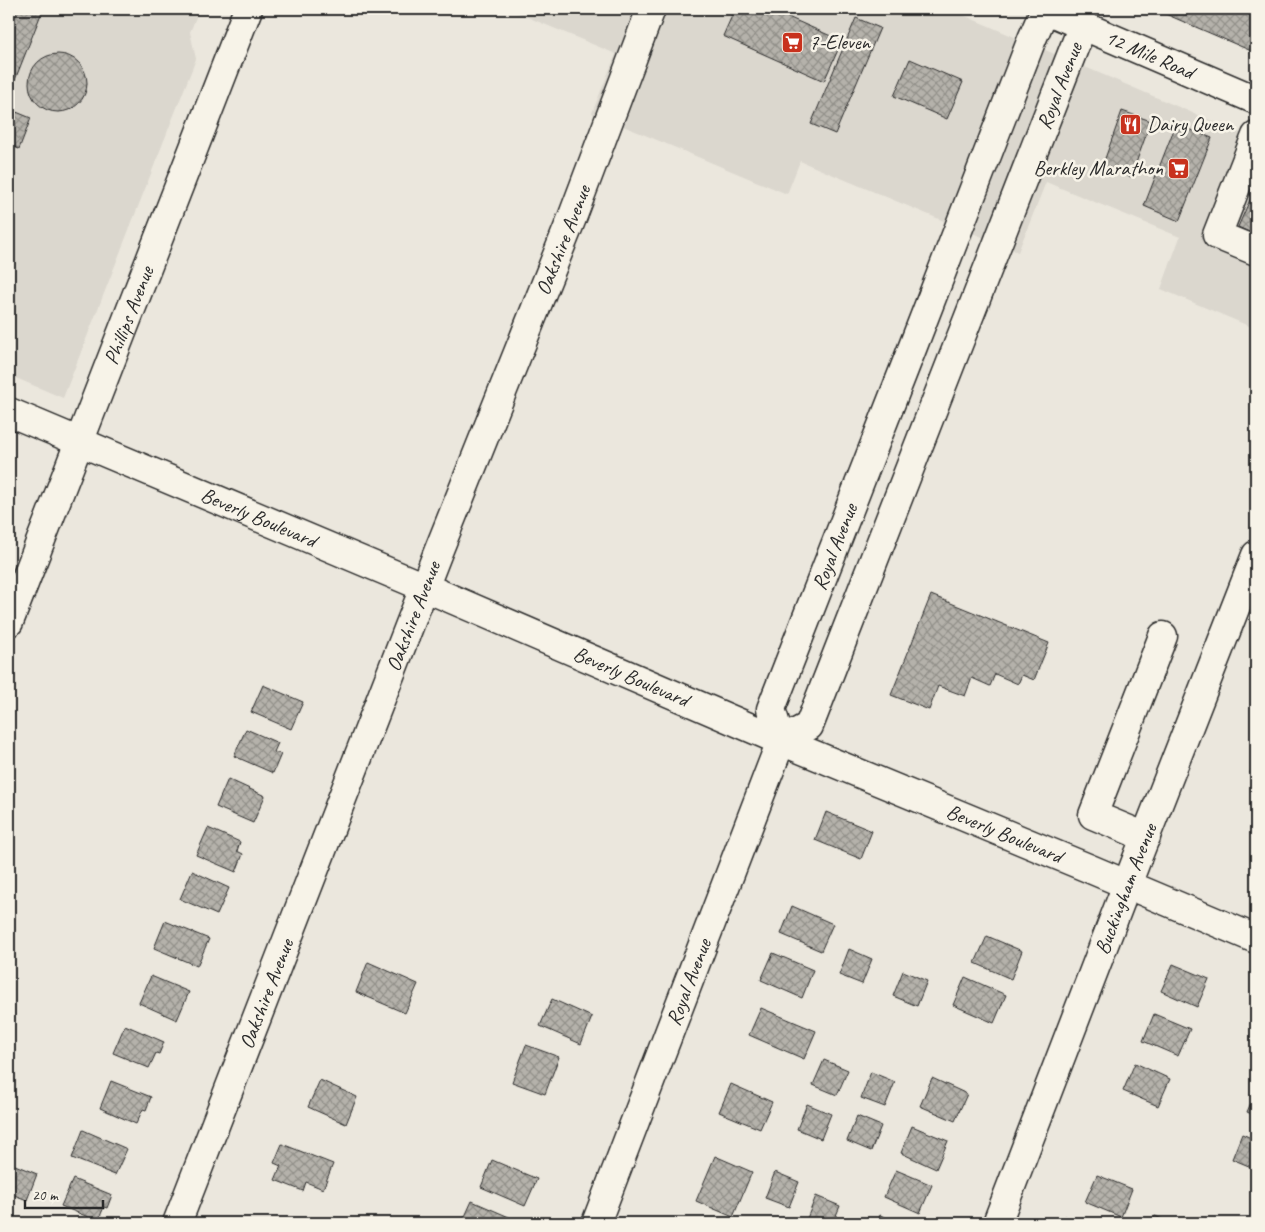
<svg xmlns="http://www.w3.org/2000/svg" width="1265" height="1232" viewBox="0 0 1265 1232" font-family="Caveat,sans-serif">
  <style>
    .built { fill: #dbd7ce }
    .building { fill: url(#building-cross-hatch); stroke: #2b2b2b }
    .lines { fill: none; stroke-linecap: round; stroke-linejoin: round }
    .minor-casing { stroke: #2b2b2b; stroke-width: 31 }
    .major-casing { stroke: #2b2b2b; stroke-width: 31 }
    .minor { stroke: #f7f3e8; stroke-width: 28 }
    .major { stroke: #f7f3e8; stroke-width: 28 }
    .labels { text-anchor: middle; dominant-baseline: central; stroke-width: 5; stroke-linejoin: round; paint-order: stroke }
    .poi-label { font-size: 21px; fill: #2b2b2b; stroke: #f7f3e8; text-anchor: start }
    .street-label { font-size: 21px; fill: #2b2b2b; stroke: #f7f3e8 }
  </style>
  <defs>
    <pattern id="building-cross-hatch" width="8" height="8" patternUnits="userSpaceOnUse" patternTransform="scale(1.25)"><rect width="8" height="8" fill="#b5b2ab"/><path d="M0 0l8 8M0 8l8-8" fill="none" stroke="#93918b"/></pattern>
  </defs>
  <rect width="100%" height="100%" fill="#ebe7dd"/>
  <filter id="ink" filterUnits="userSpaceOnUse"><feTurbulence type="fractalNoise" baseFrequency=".02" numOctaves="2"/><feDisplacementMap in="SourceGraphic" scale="10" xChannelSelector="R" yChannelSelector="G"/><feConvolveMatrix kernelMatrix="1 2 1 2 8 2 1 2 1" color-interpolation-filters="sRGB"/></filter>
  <g filter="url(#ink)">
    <path class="built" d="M 9,9 L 195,9 L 199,10 L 190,32 L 196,59 L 63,398 L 9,375 Z
      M 508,9 L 949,9 L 1256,140 L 1256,329 L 1161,289 L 1180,237 L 1046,182 L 1018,252 L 800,161 L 787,194 L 592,113 L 616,54 Z"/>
    <path class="building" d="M 9,9 L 43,9 L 9,95 Z
      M 735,9 L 770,9 L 842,41 L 824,81 L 723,36 Z
      M 1154,9 L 1256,9 L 1256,53 Z
      M 856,18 L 880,28 L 835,134 L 811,124 Z
      M29 83a29 29 0 1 1 58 0a29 29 0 1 1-58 0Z
      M 910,59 L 963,82 L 947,119 L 894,96 Z
      M 9,109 L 31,118 L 19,149 L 9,145 Z
      M 1122,111 L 1151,121 L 1131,177 L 1102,167 Z
      M 1176,124 L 1212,138 L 1179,221 L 1144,206 Z
      M 1256,186 L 1256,235 L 1238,227 Z
      M 931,595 L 1049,643 L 1034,680 L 1022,675 L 1018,684 L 995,674 L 990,686 L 972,678 L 965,696 L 938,686 L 929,710 L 891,695 Z
      M 263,685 L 303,702 L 291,729 L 251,712 Z
      M 246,729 L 278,743 L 274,752 L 281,754 L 273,773 L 234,756 Z
      M 1256,758 L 1256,776 L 1250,773 Z
      M 228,779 L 265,796 L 253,823 L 216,807 Z
      M 826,812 L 872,831 L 861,859 L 815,840 Z
      M 208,828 L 240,842 L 237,851 L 243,854 L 236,872 L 196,855 Z
      M 192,871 L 229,888 L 217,915 L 180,899 Z
      M 792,906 L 833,924 L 821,951 L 781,934 Z
      M 165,921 L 209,939 L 197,966 L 154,948 Z
      M 987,936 L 1022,951 L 1011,979 L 975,963 Z
      M 849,949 L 872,959 L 862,984 L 839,975 Z
      M 773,953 L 813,970 L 802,998 L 761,980 Z
      M 368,962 L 418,984 L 405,1013 L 356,992 Z
      M 1173,964 L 1209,979 L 1197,1007 L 1161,991 Z
      M 903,971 L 927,981 L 917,1006 L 893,996 Z
      M 151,976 L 189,992 L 177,1020 L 139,1003 Z
      M 965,977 L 1006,995 L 994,1023 L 953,1005 Z
      M 552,999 L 592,1017 L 581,1044 L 540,1026 Z
      M 761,1008 L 816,1031 L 804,1059 L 749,1035 Z
      M 1154,1014 L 1190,1029 L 1178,1056 L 1143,1041 Z
      M 125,1025 L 164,1042 L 159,1054 L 156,1053 L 149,1068 L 113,1053 Z
      M 526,1045 L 559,1057 L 545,1094 L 512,1082 Z
      M 824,1060 L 848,1070 L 837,1095 L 813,1085 Z
      M 1135,1063 L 1170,1079 L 1158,1106 L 1123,1091 Z
      M 871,1072 L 895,1082 L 885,1107 L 861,1098 Z
      M 932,1078 L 967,1094 L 955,1121 L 920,1106 Z
      M 320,1080 L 357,1097 L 346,1124 L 308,1107 Z
      M 111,1081 L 151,1097 L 146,1110 L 143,1109 L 136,1124 L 100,1108 Z
      M 731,1084 L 772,1102 L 760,1129 L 719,1112 Z
      M 1256,1091 L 1256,1116 L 1247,1112 Z
      M 807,1104 L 831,1114 L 821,1139 L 797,1129 Z
      M 857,1116 L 881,1126 L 871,1151 L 847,1141 Z
      M 912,1126 L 948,1141 L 936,1169 L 901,1153 Z
      M 83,1130 L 127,1149 L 115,1175 L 72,1158 Z
      M 1242,1134 L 1256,1140 L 1256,1169 L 1232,1159 Z
      M 282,1144 L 333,1164 L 323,1189 L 306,1182 L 303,1191 L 275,1180 L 281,1166 L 274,1163 Z
      M 715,1156 L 752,1172 L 733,1217 L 696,1201 Z
      M 492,1160 L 537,1179 L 525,1206 L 481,1187 Z
      M 10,1163 L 37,1174 L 27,1200 L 9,1193 L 9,1167 Z
      M 896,1170 L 932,1185 L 920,1213 L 884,1197 Z
      M 775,1172 L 799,1182 L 789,1207 L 765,1198 Z
      M 1097,1175 L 1132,1189 L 1121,1217 L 1085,1202 Z
      M 73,1179 L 112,1195 L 107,1208 L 104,1207 L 98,1221 L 61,1206 Z
      M 816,1196 L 840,1206 L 833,1223 L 810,1223 L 806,1221 Z
      M 472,1201 L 509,1217 L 506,1223 L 462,1223 Z
      M 880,1215 L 899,1223 L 877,1223 Z
      M 9,1216 L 26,1223 L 9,1223 Z
      M 1065,1216 L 1083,1223 L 1062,1223 Z
      M 1155,1216 L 1172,1223 L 1151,1223 Z"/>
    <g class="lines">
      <defs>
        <g id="minor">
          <path d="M 1256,136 L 1217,235 L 1256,251"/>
          <path id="s1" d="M 9,412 L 424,587 L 781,741 L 1088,868 L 1256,939"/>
          <path id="s2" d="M 9,622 L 248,9"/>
          <path id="s3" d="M 781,741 L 809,726 L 1083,25"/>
          <path d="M 1146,837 L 1093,815 L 1163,636"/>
          <path id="s4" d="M 177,1223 L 438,552 L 572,218 L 651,9"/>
          <path id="s5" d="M 596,1223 L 781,741 L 771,709 L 910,354 L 1032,39 L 1045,9"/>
          <path id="s6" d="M 997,1223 L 1138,856 L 1256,555"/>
        </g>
        <g id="major">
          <path id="s7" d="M 1044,9 L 1256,100"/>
        </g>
      </defs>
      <use href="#minor" class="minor-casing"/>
      <use href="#major" class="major-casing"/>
      <use href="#minor" class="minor"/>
      <use href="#major" class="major"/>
    </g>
  </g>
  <defs>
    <symbol id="supermarket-square" viewBox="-11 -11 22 22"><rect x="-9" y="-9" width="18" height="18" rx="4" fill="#c8321e" stroke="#f7f3e8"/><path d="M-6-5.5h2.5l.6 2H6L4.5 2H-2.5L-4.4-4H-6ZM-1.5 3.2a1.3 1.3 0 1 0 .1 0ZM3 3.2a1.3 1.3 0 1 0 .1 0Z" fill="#fff"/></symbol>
    <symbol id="restaurant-square" viewBox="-11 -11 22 22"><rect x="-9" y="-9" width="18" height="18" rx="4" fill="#c8321e" stroke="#f7f3e8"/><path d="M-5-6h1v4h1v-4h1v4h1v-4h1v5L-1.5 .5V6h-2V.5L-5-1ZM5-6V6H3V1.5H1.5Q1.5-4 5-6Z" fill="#fff"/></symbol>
  </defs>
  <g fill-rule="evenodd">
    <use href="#supermarket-square" x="780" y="30" width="25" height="25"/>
    <use href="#restaurant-square" x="1118" y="112" width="25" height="25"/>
    <use href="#supermarket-square" x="1166" y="156" width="25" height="25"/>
  </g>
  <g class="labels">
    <g class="poi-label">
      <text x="809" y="42">7-Eleven</text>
      <text x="1147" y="124">Dairy Queen</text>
      <text x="1163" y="168" text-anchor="end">Berkley Marathon</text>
    </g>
    <g class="street-label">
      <text stroke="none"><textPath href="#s7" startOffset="115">12 Mile Road</textPath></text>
      <text stroke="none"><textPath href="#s3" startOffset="719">Royal Avenue</textPath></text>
      <text stroke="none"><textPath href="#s4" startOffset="1056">Oakshire Avenue</textPath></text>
      <text stroke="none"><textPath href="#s2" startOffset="329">Phillips Avenue</textPath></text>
      <text stroke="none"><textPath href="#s1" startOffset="271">Beverly Boulevard</textPath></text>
      <text stroke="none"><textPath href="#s5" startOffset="724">Royal Avenue</textPath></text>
      <text stroke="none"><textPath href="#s4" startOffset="651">Oakshire Avenue</textPath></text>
      <text stroke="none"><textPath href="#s1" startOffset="676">Beverly Boulevard</textPath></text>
      <text stroke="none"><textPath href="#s1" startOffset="1081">Beverly Boulevard</textPath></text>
      <text stroke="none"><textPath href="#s6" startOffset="358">Buckingham Avenue</textPath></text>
      <text stroke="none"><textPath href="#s5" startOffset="258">Royal Avenue</textPath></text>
      <text stroke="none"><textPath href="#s4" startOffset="246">Oakshire Avenue</textPath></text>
    </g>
  </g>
  <rect width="1265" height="1232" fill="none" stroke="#f7f3e8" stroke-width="30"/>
  <rect x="15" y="15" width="1235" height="1202" fill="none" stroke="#2b2b2b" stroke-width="2" filter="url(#ink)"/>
  <path d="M25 1200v8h78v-8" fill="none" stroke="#2b2b2b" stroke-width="2.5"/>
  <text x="32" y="1200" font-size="15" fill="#2b2b2b" stroke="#f7f3e8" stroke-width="4" paint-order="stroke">20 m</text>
</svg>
